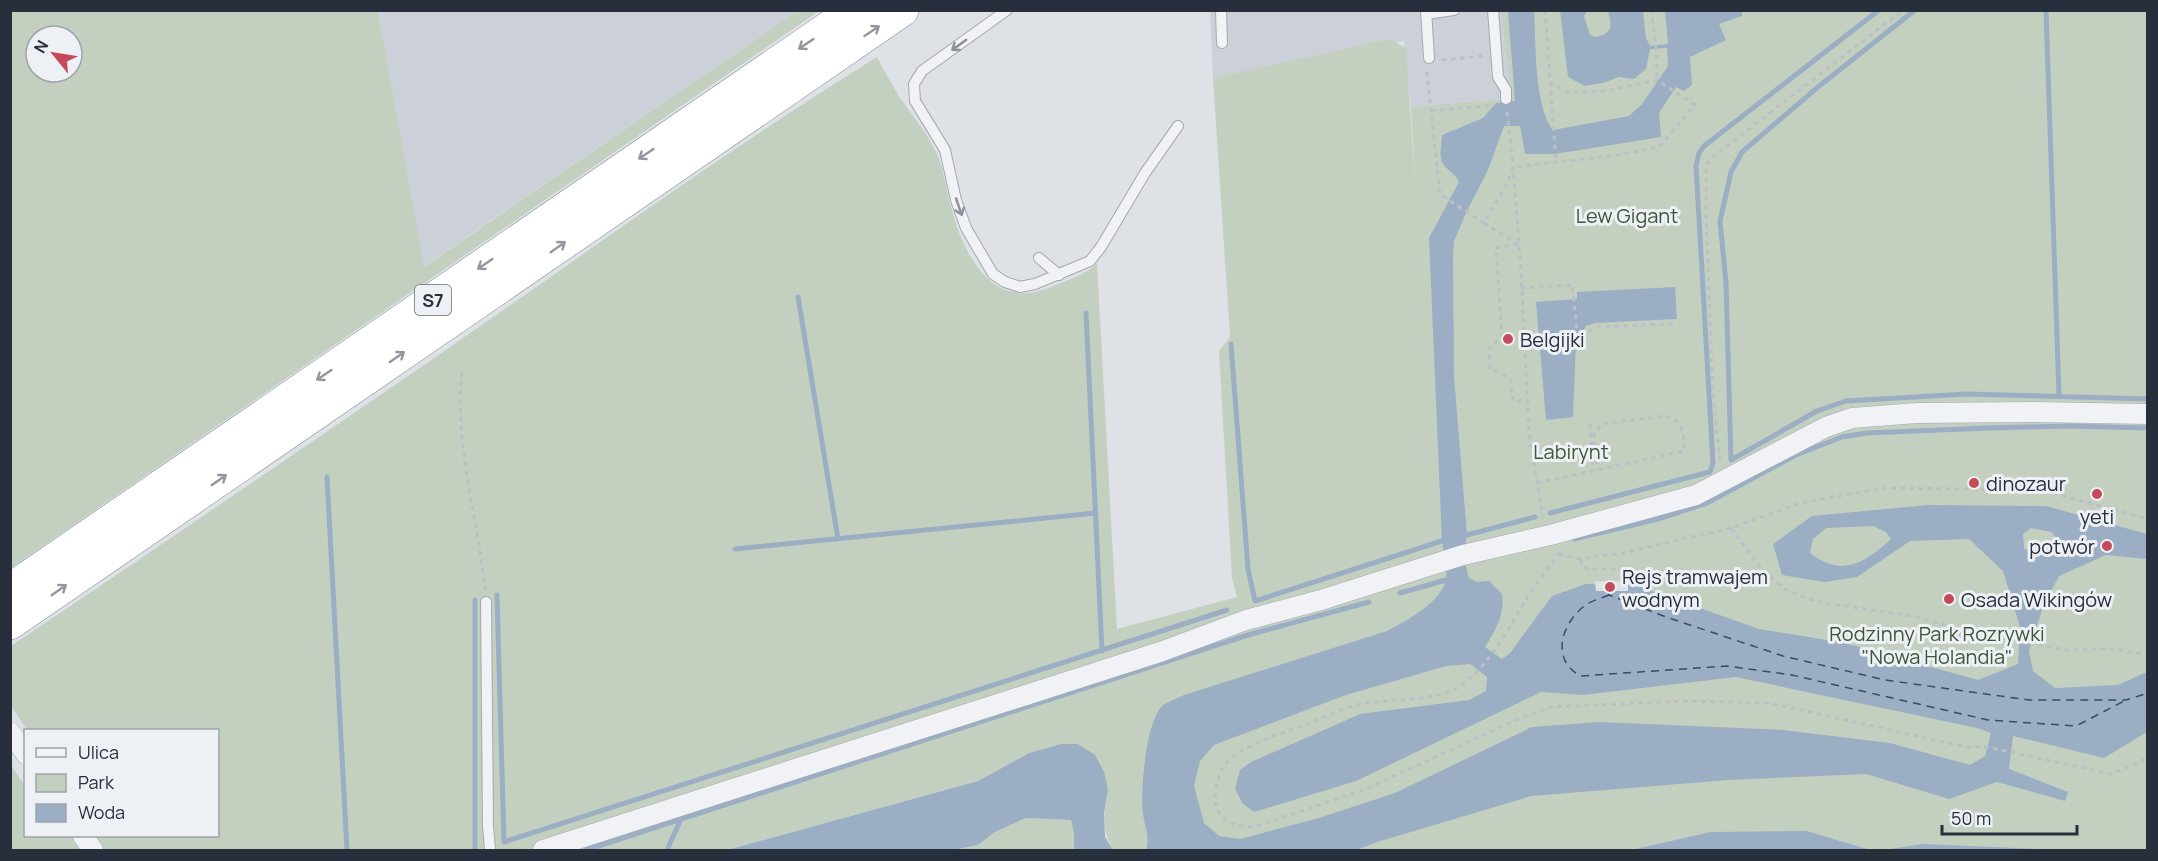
<svg xmlns="http://www.w3.org/2000/svg" width="2158" height="861" viewBox="0 0 2158 861" font-family="Manrope,sans-serif">
  <style>
    .built { fill: #ccd0d8 }
    .green { fill: #c3d0c0; fill-rule: evenodd }
    .water { fill: #9baec4; fill-rule: evenodd }
    .pier { fill: #dee1e6 }
    .lines { fill: none; stroke-linecap: round; stroke-linejoin: round }
    .stream { stroke: #9baec4; stroke-width: 5 }
    .ferry { stroke: #354d6d; stroke-width: 1.5; stroke-dasharray: 8 6; stroke-linecap: butt }
    .lane-casing { stroke: #a4a8b0; stroke-width: 12 }
    .street-casing { stroke: #a4a8b0; stroke-width: 21 }
    .highway-casing { stroke: #868e9c; stroke-width: 34 }
    .path { stroke: #bcbfc5; stroke-width: 3; stroke-dasharray: 4.5 4.5; stroke-linecap: butt }
    .lane { stroke: #f0f2f5; stroke-width: 10 }
    .street { stroke: #f0f2f5; stroke-width: 20 }
    .highway { stroke: #fff; stroke-width: 33 }
    .oneway { stroke: #94979e }
    .oneway2 { stroke: #8c9098 }
    .poi-dot { fill: #c44b5a; stroke: #edf0f4; stroke-width: 2 }
    .labels { text-anchor: middle; dominant-baseline: central; stroke-width: 6; stroke-linejoin: round; paint-order: stroke }
    .shield { fill: #edf0f4; stroke: #636973; stroke-width: 1.5 }
    .shield-label { font-size: 18px; font-weight: bold; fill: #282f3c }
    .park-label { font-size: 20px; fill: #3c5737; stroke: #edf0f4 }
    .poi-label { font-size: 20px; fill: #282f3c; stroke: #edf0f4; text-anchor: start }
  </style>
  <rect width="100%" height="100%" fill="#dee1e6"/>
  <path class="built" d="M 378,10 L 797,11 L 423,267 Z
    M 1210,11 L 1503,11 L 1512,98 L 1411,107 L 1404,41 L 1213,78 Z"/>
  <path class="green" d="M 11,10 L 378,11 L 424,267 L 797,11 L 819,11 L 11,568 ZM 36,36 L 72,36 L 72,72 L 36,72 Z
    M 1501,11 L 2147,11 L 2147,850 L 1113,850 C 1101,829 1104,814 1108,790 L 1078,744 L 1061,744 L 1029,753 L 978,781 L 727,850 L 11,850 L 10,764 L 25,786 L 26,836 L 218,836 L 218,730 L 27,730 L 11,706 L 11,646 C 145,556 278,465 411,374 C 566,268 717,156 877,57 C 883,69 890,81 897,93 C 910,113 927,132 937,154 C 944,171 946,190 951,207 C 963,254 992,311 1048,288 C 1065,281 1083,276 1097,264 L 1117,629 L 1237,597 L 1232,578 L 1219,351 L 1230,337 L 1213,78 L 1390,39 L 1406,48 L 1416,194 L 1411,107 L 1512,98 Z
    M 1026,818 L 1071,820 L 1074,834 L 1074,850 L 953,850 L 978,845 L 995,832 Z"/>
  <path class="water" d="M 1508,11 L 1534,11 C 1536,42 1534,107 1553,130 L 1629,116 L 1642,104 L 1668,66 L 1667,48 L 1650,49 L 1646,69 L 1634,79 L 1619,77 L 1603,83 L 1585,86 L 1568,77 L 1560,11 L 1587,11 L 1584,16 L 1590,35 L 1596,37 C 1613,33 1612,26 1608,11 L 1643,11 L 1646,38 L 1650,46 L 1668,44 L 1665,11 L 1742,11 L 1742,16 L 1719,24 L 1726,40 L 1690,57 L 1692,85 L 1684,91 L 1676,87 L 1659,113 L 1661,137 L 1555,154 L 1525,154 L 1520,126 L 1504,126 L 1488,170 L 1467,211 L 1454,241 L 1453,256 L 1454,376 L 1467,535 L 1463,555 L 1469,578 L 1477,582 L 1489,581 L 1502,594 C 1505,614 1496,630 1485,647 L 1502,659 L 1510,653 L 1552,596 L 1586,584 L 1635,585 L 1759,629 L 1845,643 L 1978,680 L 2018,664 L 2020,627 L 2003,571 L 1969,539 L 1910,541 L 1857,577 L 1825,582 L 1782,575 L 1773,544 L 1812,516 L 1928,505 L 2046,506 L 2147,534 L 2147,559 L 2106,555 L 2059,576 L 2043,607 L 2029,651 L 2033,671 L 2055,688 L 2118,685 L 2147,672 L 2147,732 L 2104,758 L 2013,736 L 2009,769 L 2068,792 L 2065,801 L 1997,782 L 1949,799 L 1866,774 L 1728,780 L 1532,796 L 1377,842 L 1357,850 L 1146,850 C 1150,835 1145,829 1143,814 C 1140,792 1146,720 1163,705 C 1169,701 1178,698 1184,695 L 1387,631 C 1406,621 1442,602 1446,579 C 1448,567 1444,553 1442,541 L 1429,238 L 1459,182 C 1455,173 1448,171 1443,164 C 1438,156 1442,143 1442,135 L 1483,118 L 1496,103 L 1515,101 ZM 1873,526 L 1886,532 L 1891,539 C 1865,563 1842,578 1810,553 L 1813,539 L 1826,528 ZM 2031,528 L 2052,532 L 2057,540 L 2053,550 L 2039,552 L 2024,549 L 2023,534 ZM 1470,664 L 1487,677 L 1486,691 L 1469,700 L 1360,714 L 1251,762 L 1240,770 L 1235,789 L 1243,804 L 1254,812 L 1356,781 L 1541,692 L 1583,695 L 1736,677 L 1977,728 L 1991,733 L 1985,756 L 1970,765 L 1890,743 L 1783,730 L 1599,722 L 1532,727 L 1395,793 L 1319,818 L 1240,839 L 1219,836 L 1204,823 L 1194,786 L 1200,761 L 1214,745 L 1346,695 L 1446,666 Z
    M 1675,287 L 1677,319 L 1595,323 L 1586,326 L 1576,342 L 1573,417 L 1546,420 L 1536,302 L 1577,299 L 1577,292 Z
    M 1061,744 L 1078,744 L 1095,755 L 1104,772 L 1108,790 L 1104,813 L 1105,837 L 1113,850 L 1074,850 L 1074,834 L 1071,820 L 1026,818 L 995,832 L 978,845 L 953,850 L 727,850 L 978,781 L 1029,753 Z
    M 1807,831 L 1867,849 L 1890,849 L 1923,844 L 2061,850 L 1631,850 L 1711,832 Z"/>
  <path class="pier" d="M 1595,581 L 1628,582 L 1628,591 L 1596,591 Z"/>
  <g class="lines">
    <path class="stream" d="M 1915,10 L 1818,87 L 1742,152 L 1731,172 L 1720,221 L 1726,283 L 1731,460 L 1817,411 L 1846,401 L 1966,394 L 2148,399
      M 2046,10 L 2059,396
      M 798,297 L 838,539
      M 1086,313 L 1102,651
      M 1231,344 L 1248,569 L 1255,601 L 1442,541
      M 327,477 L 347,850
      M 1550,513 L 1710,472 L 1713,463 L 1696,166 L 1699,153 L 1704,146 L 1879,10
      M 1467,535 L 1535,517
      M 1574,539 L 1658,519 L 1707,503 L 1796,455 L 1842,437 L 1866,433 L 1988,428 L 2069,426 L 2148,428
      M 735,549 L 1095,513
      M 1400,593 L 1446,580
      M 497,595 L 504,842 L 1227,610
      M 475,850 L 475,600
      M 586,850 L 1248,635 L 1369,602
      M 667,850 L 681,819"/>
    <path class="ferry" d="M 1608,591 L 1609,595 L 1666,617 L 1783,656 L 1885,680 L 2029,700 L 2126,700 L 2148,693
      M 1609,595 C 1602,598 1594,600 1587,604 C 1562,621 1549,660 1581,676 L 1727,666 L 1792,675 L 1988,720 L 2076,726 L 2126,700"/>
    <defs>
      <path id="lane" d="M 1007,10 L 922,71 L 914,84 L 915,101 L 945,150 L 956,200 L 966,228 L 993,274 L 1005,282 L 1020,287 L 1035,284 L 1090,261 L 1101,247 L 1145,173 L 1178,126
        M 1221,10 L 1222,43
        M 1426,10 L 1429,58
        M 1493,10 L 1498,77 L 1506,90 L 1506,99
        M 1426,14 L 1454,10
        M 1039,258 L 1059,275
        M 486,602 L 488,826 L 490,850"/>
      <path id="street" d="M 10,732 L 26,754
        M 83,836 L 93,850
        M 543,850 L 1163,651 L 1246,620 L 1321,600 L 1463,555 L 1550,535 L 1696,495 L 1826,427 L 1852,418 L 1917,413 L 2033,412 L 2148,414"/>
      <path id="highway" d="M 10,590 L 855,10
        M 10,623 L 902,10"/>
    </defs>
    <use href="#lane" class="lane-casing"/>
    <use href="#street" class="street-casing"/>
    <use href="#highway" class="highway-casing"/>
    <path class="path" d="M 1545,10 L 1556,162
      M 1651,10 L 1656,45 L 1657,80
      M 1442,60 L 1483,56
      M 1427,72 L 1440,194 L 1484,223 L 1508,182 L 1513,167 L 1619,155 L 1659,147 L 1695,105 L 1657,80 L 1605,91 L 1569,93 L 1549,82
      M 1431,111 L 1495,105
      M 1507,112 L 1512,155 L 1521,270 L 1529,434 L 1543,517
      M 1484,223 L 1518,244
      M 1518,244 L 1496,248 L 1502,337 L 1489,349 L 1490,368 L 1510,378 L 1513,401 L 1526,400
      M 1521,288 L 1572,285 L 1578,338 L 1596,327 L 1673,324
      M 462,372 C 454,446 478,517 485,590
      M 1590,424 L 1593,470
      M 1720,461 L 1713,396 L 1706,214 L 1706,167 L 1709,160 L 1903,10
      M 1537,483 L 1684,451 C 1685,436 1682,419 1665,416 L 1601,424 L 1594,434 L 1597,470
      M 1731,528 L 1762,570 L 1785,589 L 1809,599 L 1825,603 L 1912,616 L 1988,636 L 2066,650 L 2114,649 L 2148,655
      M 1560,552 C 1549,567 1538,581 1528,596 C 1510,626 1491,663 1463,684 C 1435,705 1387,696 1353,706 C 1339,710 1324,717 1311,723 C 1286,732 1247,743 1228,761 C 1218,771 1212,794 1217,808 C 1223,825 1238,826 1254,827 L 1366,789 L 1516,720 L 1551,707 L 1688,701 L 1770,703 L 1966,747 L 1988,747 L 2111,774 L 2148,758
      M 1559,554 L 1580,559 L 1622,553 L 1731,528 L 1800,503 L 1884,488 L 2042,490 L 2148,519
      M 1580,559 L 1587,569 L 1623,569"/>
    <use href="#lane" class="lane"/>
    <use href="#street" class="street"/>
    <use href="#highway" class="highway"/>
  </g>
  <defs><path id="oneway-shaft" d="M-6 0H5M1.5-3L5.5 0L1.5 3" fill="none" stroke-width="1.6" stroke-linecap="round" stroke-linejoin="round" transform="scale(1.5)"/></defs>
  <g class="oneway">
    <use href="#oneway-shaft" transform="translate(872 31) rotate(-34)"/>
    <use href="#oneway-shaft" transform="translate(806 44) rotate(146)"/>
    <use href="#oneway-shaft" transform="translate(646 154) rotate(146)"/>
    <use href="#oneway-shaft" transform="translate(558 247) rotate(-35)"/>
    <use href="#oneway-shaft" transform="translate(485 264) rotate(146)"/>
    <use href="#oneway-shaft" transform="translate(397 357) rotate(-35)"/>
    <use href="#oneway-shaft" transform="translate(324 375) rotate(146)"/>
    <use href="#oneway-shaft" transform="translate(219 480) rotate(-35)"/>
    <use href="#oneway-shaft" transform="translate(59 590) rotate(-35)"/>
  </g>
  <g class="oneway2">
    <use href="#oneway-shaft" transform="translate(959 45) rotate(144)"/>
    <use href="#oneway-shaft" transform="translate(959 207) rotate(71)"/>
  </g>
  <g class="poi-dot">
    <circle cx="1508" cy="339" r="6"/>
    <circle cx="1974" cy="483" r="6"/>
    <circle cx="2097" cy="494" r="6"/>
    <circle cx="2107" cy="546" r="6"/>
    <circle cx="1610" cy="587" r="6"/>
    <circle cx="1949" cy="599" r="6"/>
  </g>
  <g class="labels">
    <rect class="shield" x="415" y="285" width="36" height="30" rx="4.5"/>
    <g class="shield-label">
      <text x="433" y="300">S7</text>
    </g>
    <g class="park-label">
      <text x="1627" y="215">Lew Gigant</text>
      <text x="1571" y="451">Labirynt</text>
      <text x="1937" y="633">Rodzinny Park Rozrywki<tspan x="1937" dy="23">"Nowa Holandia"</tspan></text>
    </g>
    <g class="poi-label">
      <text x="1520" y="339">Belgijki</text>
      <text x="1986" y="483">dinozaur</text>
      <text x="2097" y="516" text-anchor="middle">yeti</text>
      <text x="2095" y="546" text-anchor="end">potwór</text>
      <text x="1622" y="576">Rejs tramwajem<tspan x="1622" dy="23">wodnym</tspan></text>
      <text x="1961" y="599">Osada Wikingów</text>
    </g>
  </g>
  <rect width="2158" height="861" fill="none" stroke="#282f3c" stroke-width="24"/>
  <rect x="24" y="729" width="195" height="108" fill="#edf0f4" stroke="#9ea3aa" stroke-width="1.5"/>
  <rect x="36" y="748" width="30" height="9" fill="#f0f2f5" stroke="#9ea3aa" stroke-width="1.5"/>
  <text x="78" y="759" font-size="18" fill="#282f3c">Ulica</text>
  <rect x="36" y="774" width="30" height="18" fill="#c3d0c0" stroke="#9ea3aa" stroke-width="1.5"/>
  <text x="78" y="789" font-size="18" fill="#282f3c">Park</text>
  <rect x="36" y="804" width="30" height="18" fill="#9baec4" stroke="#9ea3aa" stroke-width="1.5"/>
  <text x="78" y="819" font-size="18" fill="#282f3c">Woda</text>
  <g transform="translate(54 54) rotate(300)"><circle r="28" fill="#edf0f4" stroke="#9ea3aa" stroke-width="1.5"/>
  <path d="M0-4.5L10 22L0 15L-10 22Z" fill="#c44b5a"/>
  <text y="-9" font-size="16" font-weight="bold" text-anchor="middle" fill="#282f3c">N</text>
  </g>
  <path d="M1942 825v9h135v-9" fill="none" stroke="#282f3c" stroke-width="3"/>
  <text x="1951" y="825" font-size="18" fill="#282f3c" stroke="#edf0f4" stroke-width="4.5" paint-order="stroke">50 m</text>
</svg>
